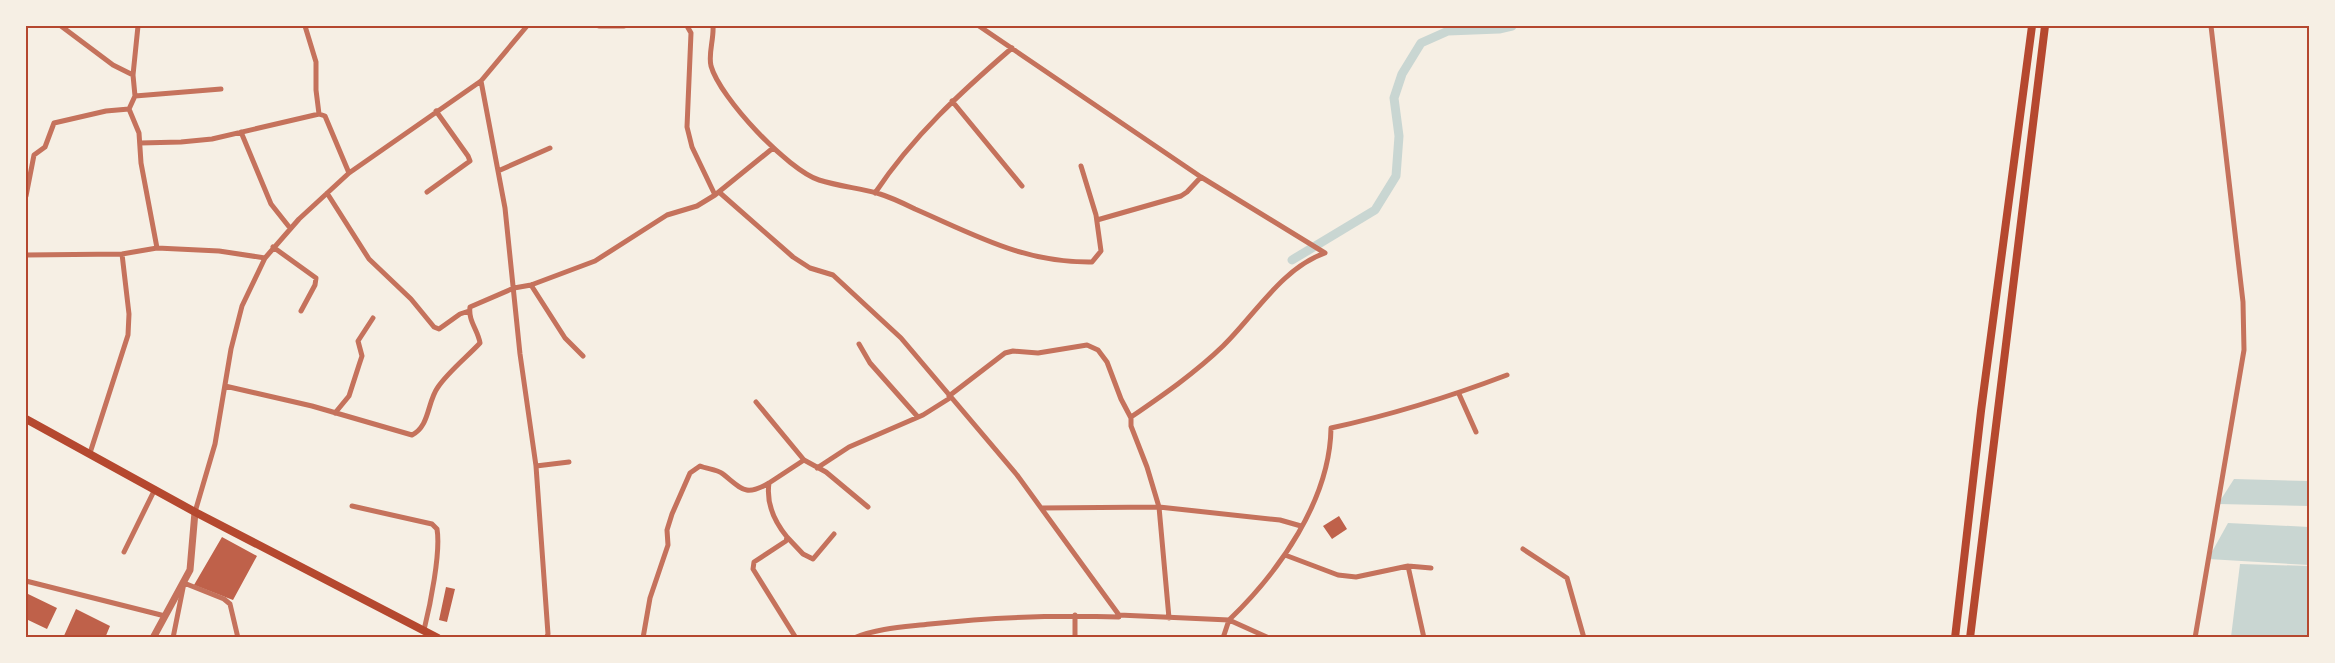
<svg xmlns="http://www.w3.org/2000/svg" width="2335" height="663" viewBox="0 0 2335 663" font-family="'Alegreya Sans',sans-serif">
  <style>
    .water { fill: #c9d6d2 }
    .lines { fill: none; stroke-linecap: round; stroke-linejoin: round }
    .canal { stroke: #c9d6d2; stroke-width: 9 }
    .building { fill: #bf614a }
    .minor { stroke: #c5725c; stroke-width: 5 }
    .tertiary { stroke: #c5725c; stroke-width: 7 }
    .primary { stroke: #b5482f; stroke-width: 8 }
    .neatline { fill: none; stroke: #b5482f; stroke-width: 2 }
  </style>
  <rect width="100%" height="100%" fill="#f6efe4"/>
  <path class="water" d="M 2234,479 L 2309,481 L 2309,506 L 2218,504 Z
    M 2228,523 L 2309,527 L 2309,565 L 2208,559 Z
    M 2240,564 L 2309,566 L 2309,637 L 2231,637 Z"/>
  <g class="lines">
    <path class="canal" d="M 1292,260 L 1375,210 L 1396,176 L 1399,136 L 1394,98 L 1402,74 L 1421,43 L 1448,31 L 1499,29 L 1512,26"/>
  </g>
  <path class="building" d="M 1339,516 L 1347,529 L 1332,539 L 1323,526 Z
    M 222,537 L 257,556 L 233,600 L 194,585 Z
    M 446,587 L 455,589 L 447,622 L 439,620 Z
    M 26,593 L 57,608 L 47,629 L 26,619 Z
    M 76,609 L 110,626 L 105,638 L 63,638 Z"/>
  <g class="lines">
    <path class="minor" d="M 61,26 L 113,65 L 133,75
      M 138,26 L 133,75 L 135,96 L 129,109 L 139,133 L 141,163 L 157,248
      M 305,26 L 316,62 L 316,90 L 319,114
      M 599,26 L 624,26
      M 687,26 L 691,33 L 687,127 L 692,147 L 715,195
      M 713,26 C 714,39 708,54 711,66 C 720,98 788,170 819,180 C 838,186 858,188 877,193 C 890,197 903,203 915,209 C 975,235 1024,263 1092,262 L 1101,251 L 1096,215 L 1081,166
      M 979,26 L 1201,177 L 1325,253 C 1282,268 1254,316 1223,346 C 1195,373 1163,395 1131,417
      M 481,81 L 505,208 L 520,354 L 536,466 L 548,634 L 546,638
      M 135,96 L 221,89
      M 952,101 L 1022,186
      M 241,132 L 271,204 L 290,228
      M 140,143 L 181,142 L 212,139 L 319,114 L 325,116 L 349,173
      M 498,171 L 550,148
      M 427,192 L 470,161 L 468,156 L 436,111
      M 719,192 L 793,257 L 810,268 L 833,275 L 901,338 L 1017,475 L 1119,615
      M 327,193 L 369,259 L 411,299 L 434,327 L 439,329 L 460,314 L 469,311
      M 875,193 C 913,136 961,92 1012,48
      M 26,196 L 34,155 L 45,147 L 54,123 L 106,111 L 129,109
      M 1097,220 L 1181,196 L 1187,192 L 1201,177
      M 273,247 L 316,278 L 315,285 L 301,311
      M 26,255 L 122,254 L 157,248 L 219,251 L 265,258
      M 531,285 L 565,338 L 583,356
      M 859,344 L 870,363 L 917,416
      M 225,386 L 312,406 L 412,435 C 430,426 427,402 438,387 C 449,371 467,357 480,343 C 478,330 468,321 470,307 L 514,288 L 531,285 L 595,261 L 667,215 L 697,206 L 715,195 L 773,148
      M 1459,394 L 1476,432
      M 949,396 L 1005,353 L 1013,351 L 1038,353 L 1087,345 L 1098,350 L 1107,362 L 1121,399 L 1131,418 L 1131,426 L 1147,467 L 1159,507 L 1169,618
      M 756,402 L 804,460 L 826,472 L 868,507
      M 335,413 L 349,396 L 359,365 L 362,356 L 358,341 L 373,318
      M 90,453 L 128,335 L 129,314 L 122,254
      M 536,466 L 569,462
      M 817,468 L 849,447 L 923,415 L 950,398
      M 352,506 L 432,524 L 437,529 C 441,552 430,606 424,630
      M 1041,508 L 1159,507 L 1280,520 L 1301,526
      M 195,512 L 215,444 L 231,349 L 242,306 L 265,258 L 299,219 L 349,173 L 481,81 L 527,26
      M 787,537 L 803,554 L 813,559 L 834,534
      M 1523,549 L 1567,578 L 1584,638
      M 124,552 L 155,489
      M 1285,555 L 1338,575 L 1356,577 L 1408,566 L 1431,568
      M 1408,566 L 1424,638
      M 26,581 L 165,616
      M 1075,615 L 1075,638
      M 173,638 L 184,583 L 224,599 L 230,604 L 238,638
      M 643,638 L 650,598 L 668,545 L 667,530 L 672,514 L 690,473 L 700,466 C 707,469 717,469 723,474 C 742,489 745,497 769,483
      M 796,638 L 753,569 L 754,562 L 786,541 L 787,537 C 774,521 766,503 769,483 L 804,460
      M 854,638 C 878,628 905,627 930,624 C 993,617 1056,615 1119,617 L 1119,615 L 1229,620 C 1279,572 1330,500 1331,428 C 1391,415 1449,397 1507,375
      M 1223,638 L 1229,620 L 1269,638
      M 2195,638 L 2244,350 L 2243,302 L 2211,26"/>
    <path class="tertiary" d="M 153,638 L 190,570 L 195,512"/>
    <path class="primary" d="M 26,419 L 195,512 L 438,638
      M 1955,638 L 1981,411 L 2032,26
      M 1970,638 L 2045,26"/>
  </g>
  <rect width="2335" height="663" fill="none" stroke="#f6efe4" stroke-width="54"/>
  <rect x="27" y="27" width="2281" height="609" class="neatline"/>
</svg>
